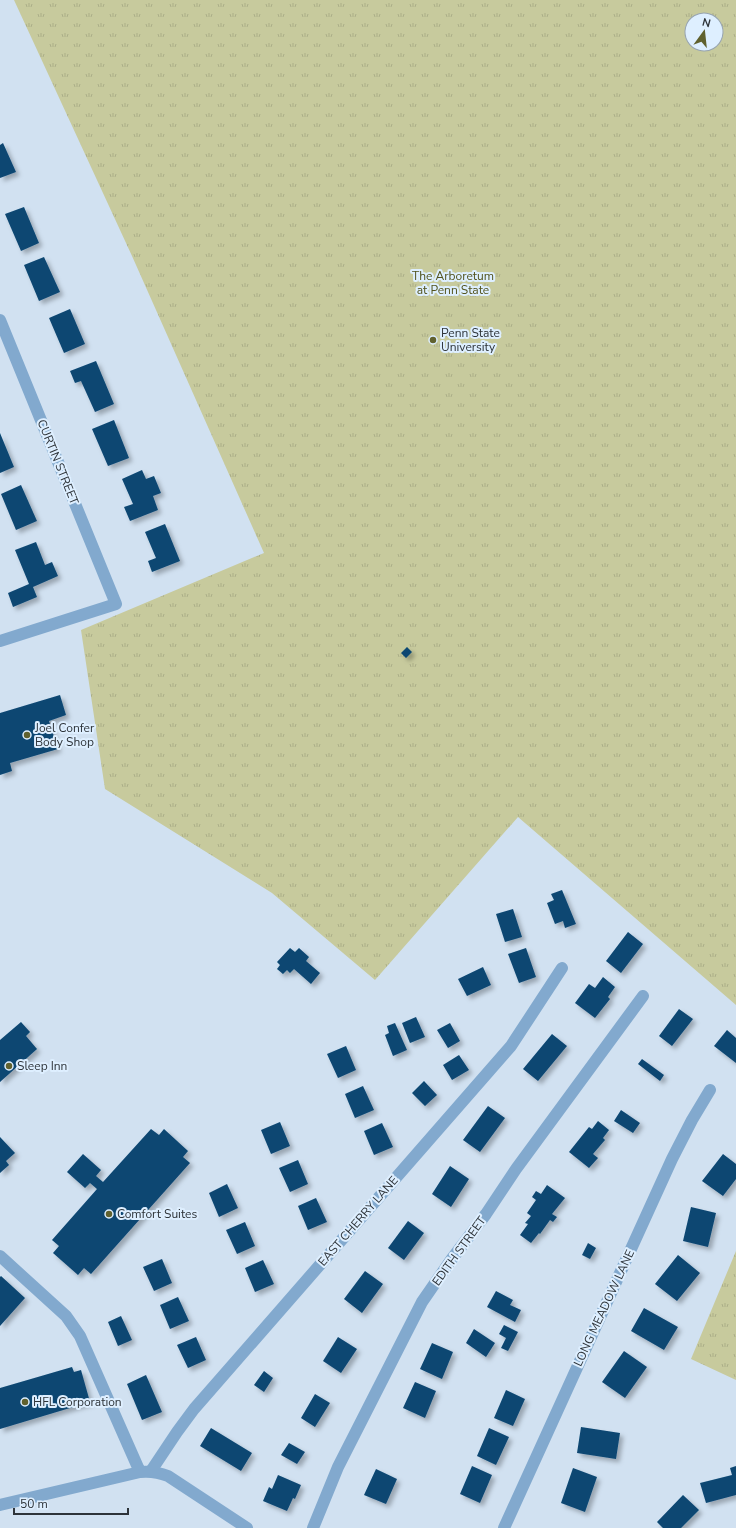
<svg xmlns="http://www.w3.org/2000/svg" width="736" height="1528" viewBox="0 0 736 1528" font-family="'Nunito Sans',sans-serif">
  <style>
    .park { fill: url(#park-tufts); fill-rule: evenodd }
    .building { fill: #0b4672; filter: url(#shadow) }
    .lines { fill: none; stroke-linecap: round; stroke-linejoin: round }
    .street { stroke: #82a9ce; stroke-width: 12 }
    .poi-dot { fill: #60612e; stroke: #deefff; stroke-width: 1.5 }
    .labels { text-anchor: middle; dominant-baseline: central; stroke-width: 4; stroke-linejoin: round; paint-order: stroke }
    .park-label { font-size: 12px; fill: #52531d; stroke: #deefff }
    .poi-label { font-size: 12px; fill: #2d3339; stroke: #deefff; text-anchor: start }
    .street-label { font-size: 12px; fill: #2d3339; stroke: #deefff }
  </style>
  <defs>
    <pattern id="park-tufts" width="24" height="20" patternUnits="userSpaceOnUse"><rect width="24" height="20" fill="#c7ca9d"/><path d="M3 7l-1-3M5 7V3M7 7l1-3M15 17l-1-3M17 17v-4M19 17l1-3" fill="none" stroke="#abae88"/></pattern>
    <filter id="shadow"><feDropShadow dx="3.5" dy="3.5" stdDeviation="2" flood-color="#0004"/></filter>
  </defs>
  <rect width="100%" height="100%" fill="#d1e1f1"/>
  <path class="park" d="M 14,0 L 736,0 L 736,1005 L 518,817 L 375,980 L 272,893 L 105,789 L 81,630 L 264,553 L 132,256 ZM 692,20 L 716,20 L 716,44 L 692,44 Z
    M 736,1251 L 736,1380 L 691,1359 Z"/>
  <path class="building" d="M 3,143 L 16,172 L 0,178 L 0,145 Z
    M 24,207 L 39,243 L 21,251 L 5,214 Z
    M 44,257 L 60,292 L 39,301 L 24,265 Z
    M 70,309 L 85,344 L 64,353 L 49,318 Z
    M 96,361 L 114,404 L 95,412 L 81,381 L 75,383 L 70,371 Z
    M 114,420 L 129,458 L 108,466 L 92,429 Z
    M 0,433 L 14,467 L 0,473 Z
    M 142,470 L 146,479 L 154,476 L 161,493 L 153,496 L 158,510 L 130,521 L 124,507 L 133,504 L 122,479 Z
    M 21,485 L 37,521 L 16,530 L 1,494 Z
    M 165,524 L 180,561 L 152,572 L 148,561 L 156,558 L 145,532 Z
    M 36,542 L 45,565 L 52,562 L 58,576 L 33,587 L 37,597 L 13,607 L 8,593 L 29,584 L 15,550 Z
    M 407,647 L 412,652 L 406,658 L 401,653 Z
    M 60,695 L 66,715 L 49,721 L 58,749 L 10,763 L 12,771 L 0,775 L 0,713 Z
    M 562,890 L 576,924 L 565,928 L 563,921 L 555,924 L 547,903 L 554,900 L 551,894 Z
    M 513,909 L 522,937 L 505,942 L 496,914 Z
    M 628,932 L 643,944 L 621,973 L 606,961 Z
    M 290,948 L 295,952 L 299,948 L 309,957 L 306,961 L 320,973 L 311,984 L 294,969 L 290,973 L 287,970 L 283,974 L 277,969 L 280,965 L 277,962 Z
    M 526,948 L 536,977 L 519,983 L 508,954 Z
    M 483,967 L 491,985 L 467,996 L 458,979 Z
    M 603,977 L 615,987 L 608,997 L 610,999 L 595,1018 L 575,1003 L 589,984 L 595,988 Z
    M 679,1009 L 693,1019 L 672,1046 L 659,1036 Z
    M 416,1017 L 425,1037 L 410,1043 L 402,1023 Z
    M 21,1022 L 30,1032 L 26,1036 L 37,1049 L 0,1082 L 0,1040 Z
    M 395,1023 L 407,1050 L 393,1056 L 385,1035 L 389,1033 L 387,1026 Z
    M 450,1023 L 460,1041 L 448,1048 L 437,1030 Z
    M 727,1030 L 736,1038 L 736,1063 L 714,1046 Z
    M 552,1034 L 567,1046 L 538,1081 L 523,1069 Z
    M 346,1046 L 356,1070 L 338,1078 L 327,1054 Z
    M 459,1055 L 469,1070 L 452,1080 L 443,1065 Z
    M 642,1059 L 664,1075 L 660,1081 L 638,1064 Z
    M 424,1081 L 437,1095 L 425,1106 L 412,1093 Z
    M 363,1086 L 374,1110 L 355,1118 L 345,1094 Z
    M 488,1106 L 505,1118 L 480,1152 L 463,1140 Z
    M 621,1110 L 640,1123 L 633,1133 L 614,1121 Z
    M 598,1121 L 609,1130 L 603,1138 L 605,1140 L 593,1154 L 598,1158 L 589,1168 L 569,1152 L 589,1127 L 592,1129 Z
    M 280,1122 L 290,1146 L 271,1154 L 261,1130 Z
    M 382,1123 L 393,1147 L 374,1155 L 364,1131 Z
    M 151,1129 L 159,1135 L 164,1129 L 188,1151 L 183,1157 L 190,1163 L 91,1274 L 84,1268 L 78,1275 L 53,1253 L 59,1246 L 52,1240 L 97,1189 L 90,1183 L 85,1188 L 67,1172 L 83,1154 L 101,1170 L 96,1176 L 103,1182 Z
    M 0,1137 L 15,1153 L 6,1161 L 9,1165 L 0,1173 Z
    M 723,1154 L 736,1164 L 736,1179 L 723,1196 L 702,1181 Z
    M 298,1160 L 308,1184 L 290,1192 L 279,1168 Z
    M 450,1166 L 469,1179 L 451,1207 L 432,1194 Z
    M 227,1184 L 238,1208 L 219,1217 L 209,1193 Z
    M 547,1185 L 565,1198 L 552,1214 L 557,1217 L 553,1222 L 550,1220 L 540,1234 L 539,1233 L 531,1243 L 520,1235 L 528,1224 L 525,1223 L 531,1216 L 527,1213 L 536,1200 L 532,1197 L 536,1191 L 541,1194 Z
    M 316,1198 L 327,1222 L 308,1230 L 298,1206 Z
    M 691,1207 L 716,1213 L 708,1247 L 683,1241 Z
    M 408,1221 L 424,1233 L 404,1260 L 388,1248 Z
    M 245,1222 L 255,1246 L 237,1254 L 226,1230 Z
    M 588,1243 L 596,1248 L 590,1259 L 582,1255 Z
    M 678,1255 L 700,1273 L 677,1301 L 655,1284 Z
    M 162,1259 L 172,1283 L 154,1291 L 143,1267 Z
    M 263,1260 L 274,1284 L 255,1292 L 245,1268 Z
    M 365,1271 L 383,1284 L 362,1313 L 344,1299 Z
    M 1,1276 L 25,1298 L 0,1326 L 0,1277 Z
    M 496,1291 L 513,1300 L 510,1305 L 521,1310 L 515,1322 L 487,1307 Z
    M 178,1297 L 189,1321 L 170,1329 L 160,1305 Z
    M 644,1308 L 678,1327 L 664,1350 L 631,1331 Z
    M 121,1316 L 132,1340 L 118,1346 L 108,1322 Z
    M 504,1325 L 518,1332 L 508,1351 L 501,1348 L 506,1338 L 499,1334 Z
    M 474,1329 L 495,1343 L 486,1357 L 466,1343 Z
    M 196,1337 L 206,1360 L 188,1368 L 177,1345 Z
    M 338,1337 L 357,1349 L 341,1373 L 323,1361 Z
    M 432,1343 L 453,1352 L 442,1379 L 420,1369 Z
    M 624,1351 L 647,1367 L 625,1398 L 602,1382 Z
    M 72,1367 L 74,1372 L 81,1370 L 90,1402 L 0,1429 L 0,1388 Z
    M 264,1371 L 273,1378 L 264,1392 L 254,1385 Z
    M 146,1375 L 162,1412 L 142,1420 L 127,1384 Z
    M 415,1382 L 436,1391 L 425,1418 L 403,1408 Z
    M 506,1390 L 525,1399 L 513,1426 L 494,1418 Z
    M 315,1394 L 330,1403 L 315,1427 L 301,1418 Z
    M 581,1427 L 620,1433 L 616,1459 L 577,1453 Z
    M 211,1428 L 252,1453 L 241,1471 L 200,1446 Z
    M 489,1428 L 509,1437 L 496,1465 L 477,1456 Z
    M 289,1443 L 305,1452 L 297,1464 L 281,1455 Z
    M 472,1466 L 492,1475 L 480,1503 L 460,1494 Z
    M 736,1466 L 736,1495 L 706,1503 L 700,1483 L 732,1475 L 730,1468 Z
    M 573,1468 L 597,1477 L 585,1512 L 561,1503 Z
    M 376,1469 L 397,1479 L 386,1504 L 364,1495 Z
    M 278,1475 L 301,1485 L 295,1499 L 293,1498 L 287,1511 L 263,1501 L 269,1487 L 272,1489 Z
    M 683,1495 L 699,1510 L 681,1528 L 663,1528 L 657,1522 Z"/>
  <g class="lines">
    <path class="street" d="M 0,320 L 116,604 L 0,641
      M 0,1256 L 66,1316 L 80,1336 L 140,1472
      M 151,1471 L 177,1432 L 194,1409 L 511,1046 L 562,968
      M 0,1505 L 140,1472 C 150,1471 158,1472 168,1476 L 247,1528
      M 313,1528 L 338,1467 L 422,1302 L 451,1260 L 486,1214 L 516,1169 L 643,996
      M 504,1528 L 672,1159 L 692,1120 L 710,1090"/>
  </g>
  <g class="poi-dot">
    <circle cx="433" cy="340" r="4"/>
    <circle cx="27" cy="735" r="4"/>
    <circle cx="9" cy="1066" r="4"/>
    <circle cx="109" cy="1214" r="4"/>
    <circle cx="25" cy="1402" r="4"/>
  </g>
  <g class="labels">
    <g class="park-label">
      <text x="453" y="276">The Arboretum<tspan x="453" dy="14">at Penn State</tspan></text>
    </g>
    <g class="poi-label">
      <text x="441" y="333">Penn State<tspan x="441" dy="14">University</tspan></text>
      <text x="35" y="728">Joel Confer<tspan x="35" dy="14">Body Shop</tspan></text>
      <text x="17" y="1066">Sleep Inn</text>
      <text x="117" y="1214">Comfort Suites</text>
      <text x="33" y="1402">HFL Corporation</text>
    </g>
    <g class="street-label">
      <text transform="translate(58 462) rotate(68)">CURTIN STREET</text>
      <text transform="translate(358 1221) rotate(-49)">EAST CHERRY LANE</text>
      <text transform="translate(459 1251) rotate(-54)">EDITH STREET</text>
      <text transform="translate(604 1308) rotate(-65)">LONG MEADOW LANE</text>
    </g>
  </g>
  <g transform="translate(704 32) rotate(15)"><circle r="19" fill="#deefff" stroke="#97a4b0"/>
  <path d="M0-3L7 15L0 10L-7 15Z" fill="#60612e"/>
  <text y="-6" font-size="11" font-weight="bold" text-anchor="middle" fill="#2d3339">N</text>
  </g>
  <path d="M14 1508v6h114v-6" fill="none" stroke="#2d3339" stroke-width="2"/>
  <text x="20" y="1508" font-size="12" fill="#2d3339" stroke="#deefff" stroke-width="3" paint-order="stroke">50 m</text>
</svg>
